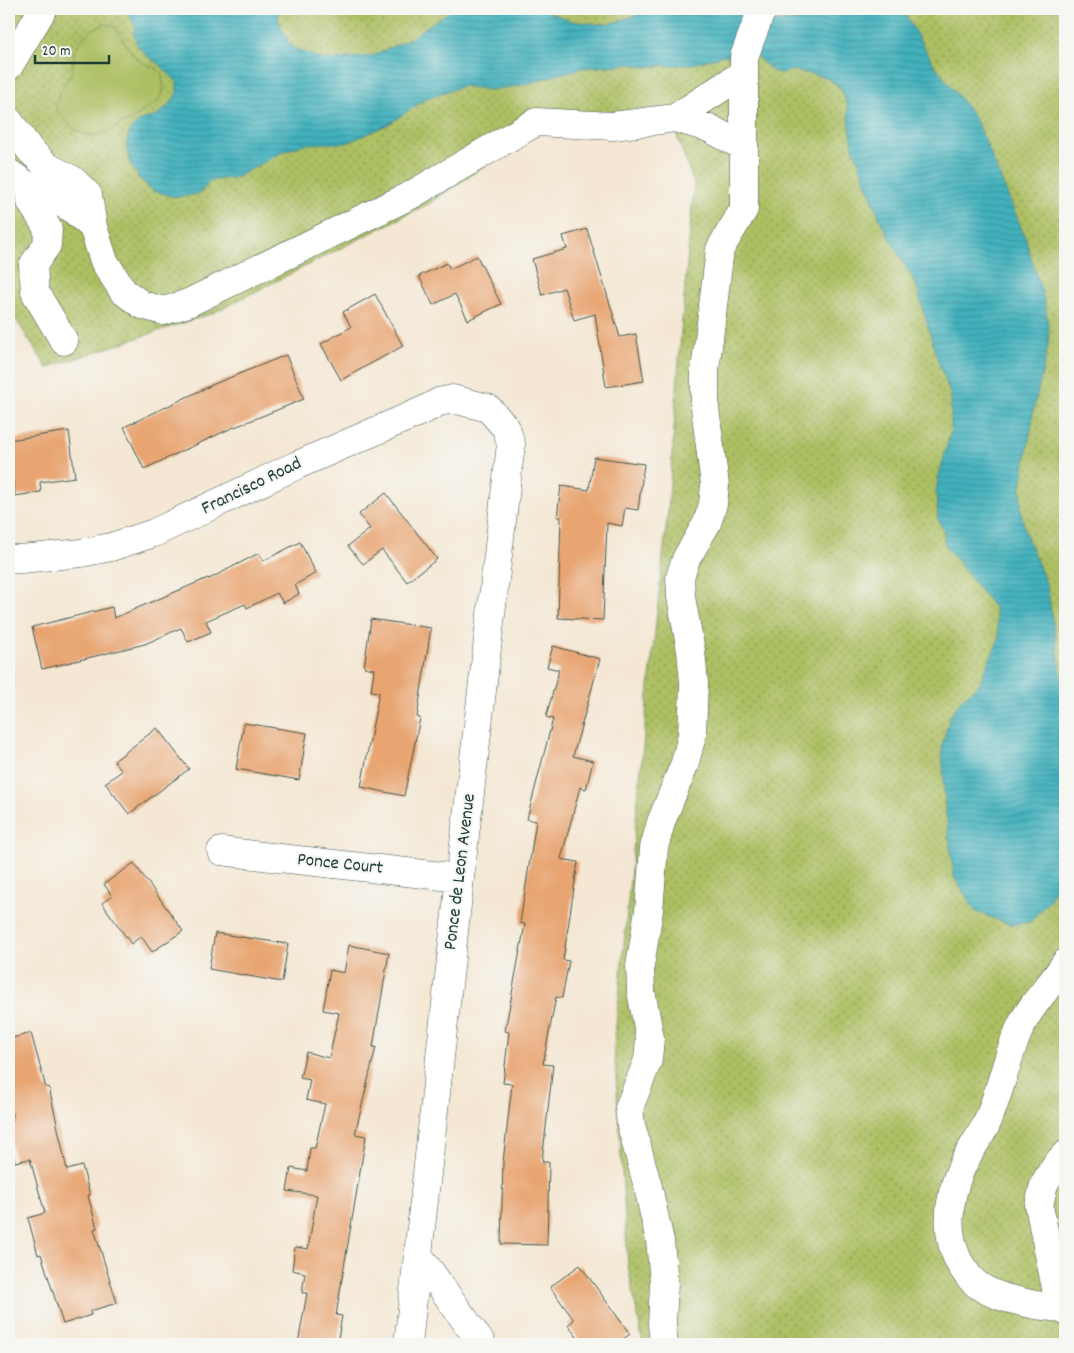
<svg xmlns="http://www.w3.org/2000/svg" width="1074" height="1353" viewBox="0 0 1074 1353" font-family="Dekko,sans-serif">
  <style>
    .grass { fill: url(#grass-dots); stroke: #667e4c }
    .park { fill: #adbf63; stroke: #667e4c }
    .water { fill: url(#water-rules); stroke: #307778 }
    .building { fill: #e8a572 }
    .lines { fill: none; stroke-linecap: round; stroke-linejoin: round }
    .minor-casing { stroke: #3f564c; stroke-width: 29 }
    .minor { stroke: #fff; stroke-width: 28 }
    .labels { text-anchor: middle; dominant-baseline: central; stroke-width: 4; stroke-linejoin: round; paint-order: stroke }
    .street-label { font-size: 19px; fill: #1f3d34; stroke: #f6f6f2 }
  </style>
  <defs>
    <pattern id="grass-dots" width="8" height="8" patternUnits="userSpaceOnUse" patternTransform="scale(1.25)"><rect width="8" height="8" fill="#adbf63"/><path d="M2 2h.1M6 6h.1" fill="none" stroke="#8c9c52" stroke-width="1.8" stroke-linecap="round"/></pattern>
    <pattern id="water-rules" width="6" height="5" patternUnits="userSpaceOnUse" patternTransform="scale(1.25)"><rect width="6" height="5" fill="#42b1bd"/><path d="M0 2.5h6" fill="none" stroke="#37919a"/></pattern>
  </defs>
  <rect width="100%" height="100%" fill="#f6f6f2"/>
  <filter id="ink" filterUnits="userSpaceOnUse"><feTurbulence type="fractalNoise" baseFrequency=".02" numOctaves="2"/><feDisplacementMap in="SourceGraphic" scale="10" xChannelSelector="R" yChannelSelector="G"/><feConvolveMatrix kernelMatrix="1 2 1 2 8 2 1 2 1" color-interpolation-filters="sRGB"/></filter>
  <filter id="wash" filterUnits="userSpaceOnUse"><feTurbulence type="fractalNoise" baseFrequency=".0096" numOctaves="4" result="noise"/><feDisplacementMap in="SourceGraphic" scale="20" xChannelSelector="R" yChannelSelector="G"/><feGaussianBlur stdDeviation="1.12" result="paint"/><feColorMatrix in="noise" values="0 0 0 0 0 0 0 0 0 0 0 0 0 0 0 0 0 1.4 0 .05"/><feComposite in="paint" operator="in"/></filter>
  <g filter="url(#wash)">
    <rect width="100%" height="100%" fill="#f4e7d3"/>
    <path class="grass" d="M 9,9 L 1065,9 L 1065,1344 L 643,1344 L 628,1266 L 614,1046 L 647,705 L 668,510 L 681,332 L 694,184 L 670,116 L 549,121 L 430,203 L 213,313 L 47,368 L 9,309 Z"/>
    <path class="park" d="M 105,24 L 114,26 L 133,55 L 140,61 L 156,69 L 162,75 L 164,89 L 158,101 L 129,121 L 122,123 L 108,132 L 95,135 L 83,134 L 74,129 L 61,116 L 56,108 L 58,96 L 71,74 L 75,51 L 80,41 L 90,31 Z"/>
    <path class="water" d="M 122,9 L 277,9 L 279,22 L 289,43 L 298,50 L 325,60 L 372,56 L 409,39 L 447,13 L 456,9 L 541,9 L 572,21 L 597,24 L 612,23 L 655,9 L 750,9 L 754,13 L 775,22 L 800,20 L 826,9 L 902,9 L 933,63 L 969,110 L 979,126 L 1025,237 L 1045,304 L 1049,332 L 1048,347 L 1033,412 L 1032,423 L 1021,486 L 1021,512 L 1026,534 L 1047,586 L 1065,697 L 1065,862 L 1050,899 L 1030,922 L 1012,925 L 976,912 L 954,877 L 945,807 L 942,746 L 950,715 L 963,698 L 979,684 L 999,638 L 995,609 L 947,548 L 944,540 L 944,531 L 938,520 L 936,492 L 938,479 L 951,430 L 951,396 L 936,355 L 916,285 L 881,222 L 853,147 L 847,104 L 840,87 L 825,77 L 791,70 L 781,74 L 773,71 L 755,55 L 725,55 L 693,64 L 644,67 L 632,64 L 582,68 L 518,86 L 489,90 L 463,86 L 427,98 L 389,124 L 347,143 L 305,144 L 282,152 L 237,177 L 210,181 L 199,194 L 176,197 L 153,191 L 139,178 L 130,164 L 126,146 L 130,130 L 137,123 L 143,119 L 155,117 L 170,104 L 177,93 L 177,82 L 160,65 L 147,56 L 137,45 L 134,33 L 135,26 L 129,14 Z"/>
    <g id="blocks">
      <path class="building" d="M 587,229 L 620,337 L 636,334 L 644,381 L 606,387 L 595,314 L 574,320 L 564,288 L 542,295 L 532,259 L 567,249 L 563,236 Z
        M 477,256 L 501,304 L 468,320 L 455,294 L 433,305 L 419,276 L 447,263 L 450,269 Z
        M 375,294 L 403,346 L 341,380 L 321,344 L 351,327 L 343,312 Z
        M 286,355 L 304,399 L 235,427 L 234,427 L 144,469 L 124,427 L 214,384 Z
        M 69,431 L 75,477 L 40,482 L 41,492 L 15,496 L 9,451 L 9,440 Z
        M 594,457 L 644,464 L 638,510 L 625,508 L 622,526 L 607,523 L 603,620 L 558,618 L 561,517 L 557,517 L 561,486 L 589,490 Z
        M 386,493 L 437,559 L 407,582 L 382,550 L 363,564 L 348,546 L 370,529 L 359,514 Z
        M 300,542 L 316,573 L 295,585 L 299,594 L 283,603 L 277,593 L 247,608 L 245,604 L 206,621 L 211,632 L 188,642 L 181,628 L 145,644 L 42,669 L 32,627 L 112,607 L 114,618 L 208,578 L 209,579 L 259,553 L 263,561 Z
        M 371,619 L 431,628 L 417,717 L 420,718 L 404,796 L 361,787 L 379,692 L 371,691 L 374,669 L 364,667 Z
        M 553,646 L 600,659 L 573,756 L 593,761 L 586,789 L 580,787 L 561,859 L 578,862 L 563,960 L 569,961 L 562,998 L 556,997 L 543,1064 L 553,1065 L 542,1162 L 549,1162 L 547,1245 L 501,1244 L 503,1162 L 512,1084 L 503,1083 L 509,1032 L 505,1031 L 525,924 L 520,923 L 536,821 L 527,819 L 553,719 L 546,717 L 559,670 L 547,667 Z
        M 244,723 L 307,733 L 299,780 L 236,769 Z
        M 157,728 L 189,769 L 129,814 L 105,783 L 122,771 L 114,761 Z
        M 134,863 L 183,931 L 152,952 L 141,936 L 131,944 L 102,903 L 112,896 L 104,884 Z
        M 215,933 L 288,944 L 282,982 L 209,969 Z
        M 349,945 L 389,953 L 373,1047 L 376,1047 L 355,1134 L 366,1136 L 336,1315 L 342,1316 L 337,1344 L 298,1344 L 307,1293 L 302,1293 L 305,1273 L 292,1270 L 295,1247 L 308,1249 L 317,1195 L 287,1191 L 291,1168 L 307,1171 L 310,1148 L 315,1148 L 325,1104 L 306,1100 L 310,1080 L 300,1078 L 306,1052 L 329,1058 L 339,1013 L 323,1010 L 330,970 L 344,973 Z
        M 31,1033 L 46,1088 L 49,1087 L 67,1170 L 82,1166 L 90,1195 L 88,1196 L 97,1228 L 94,1229 L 117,1303 L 90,1311 L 91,1315 L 63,1324 L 41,1254 L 38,1255 L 28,1218 L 45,1213 L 30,1159 L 15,1162 L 9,1133 L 9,1121 L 13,1120 L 9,1100 L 9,1039 Z
        M 580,1265 L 630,1334 L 616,1344 L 582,1344 L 568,1325 L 574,1320 L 550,1287 Z"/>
    </g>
  </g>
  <g filter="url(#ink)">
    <use href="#blocks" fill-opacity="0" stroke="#3f564c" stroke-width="1"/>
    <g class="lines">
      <defs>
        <path id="minor" d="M 9,66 L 43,9
          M 675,118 L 744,73
          M 9,121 L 30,150 L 48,167 L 73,180 L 88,195 L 93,227 L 104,261 L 123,291 L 142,305 L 164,311 L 188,303 L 411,195 L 536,122 L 613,126 L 675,118 L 709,128 L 744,147
          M 9,173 L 31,188 L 71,208 L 93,227
          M 31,188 L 31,202 L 48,229 L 47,245 L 33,265 L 35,292 L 64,341
          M 9,559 L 21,559 L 81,553 L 111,547 L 154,533 L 295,466 L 424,410 L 439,402 L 453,399 L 488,408 L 506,428 L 511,444 L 460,878 L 408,1344
          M 221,851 L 271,857 L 460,878
          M 1065,963 C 1052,985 1031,1003 1020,1028 C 1006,1059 1000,1093 986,1125 C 979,1138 970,1150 963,1164 C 945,1202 942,1249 973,1281 C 987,1295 1016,1301 1036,1305 C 1046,1307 1057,1306 1065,1311
          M 419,1256 L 482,1344
          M 1060,1308 L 1039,1206 L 1044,1184 L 1055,1166 L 1065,1155
          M 664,1344 L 662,1325 L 664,1282 L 660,1241 L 648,1187 L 631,1125 L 629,1108 L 648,1060 L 650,1038 L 641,991 L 640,966 L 649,910 L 654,848 L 661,822 L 685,763 L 692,735 L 694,683 L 691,651 L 681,597 L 680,577 L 686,559 L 707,523 L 713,504 L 715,485 L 705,408 L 705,371 L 720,249 L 744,209 L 744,57 L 760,14 L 764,9"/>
      </defs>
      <use href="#minor" class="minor-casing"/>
      <use href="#minor" class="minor"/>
    </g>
  </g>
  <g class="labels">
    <g class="street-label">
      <text transform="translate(252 487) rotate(-26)">Francisco Road</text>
      <text transform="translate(340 865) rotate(6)">Ponce Court</text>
      <text transform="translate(461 872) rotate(-83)">Ponce de Leon Avenue</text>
    </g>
  </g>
  <rect width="1074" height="1353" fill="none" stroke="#f6f6f2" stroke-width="30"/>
  <path d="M35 55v8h74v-8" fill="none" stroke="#1f3d34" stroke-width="2.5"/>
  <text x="42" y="55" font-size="15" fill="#1f3d34" stroke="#f6f6f2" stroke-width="4" paint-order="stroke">20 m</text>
</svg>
